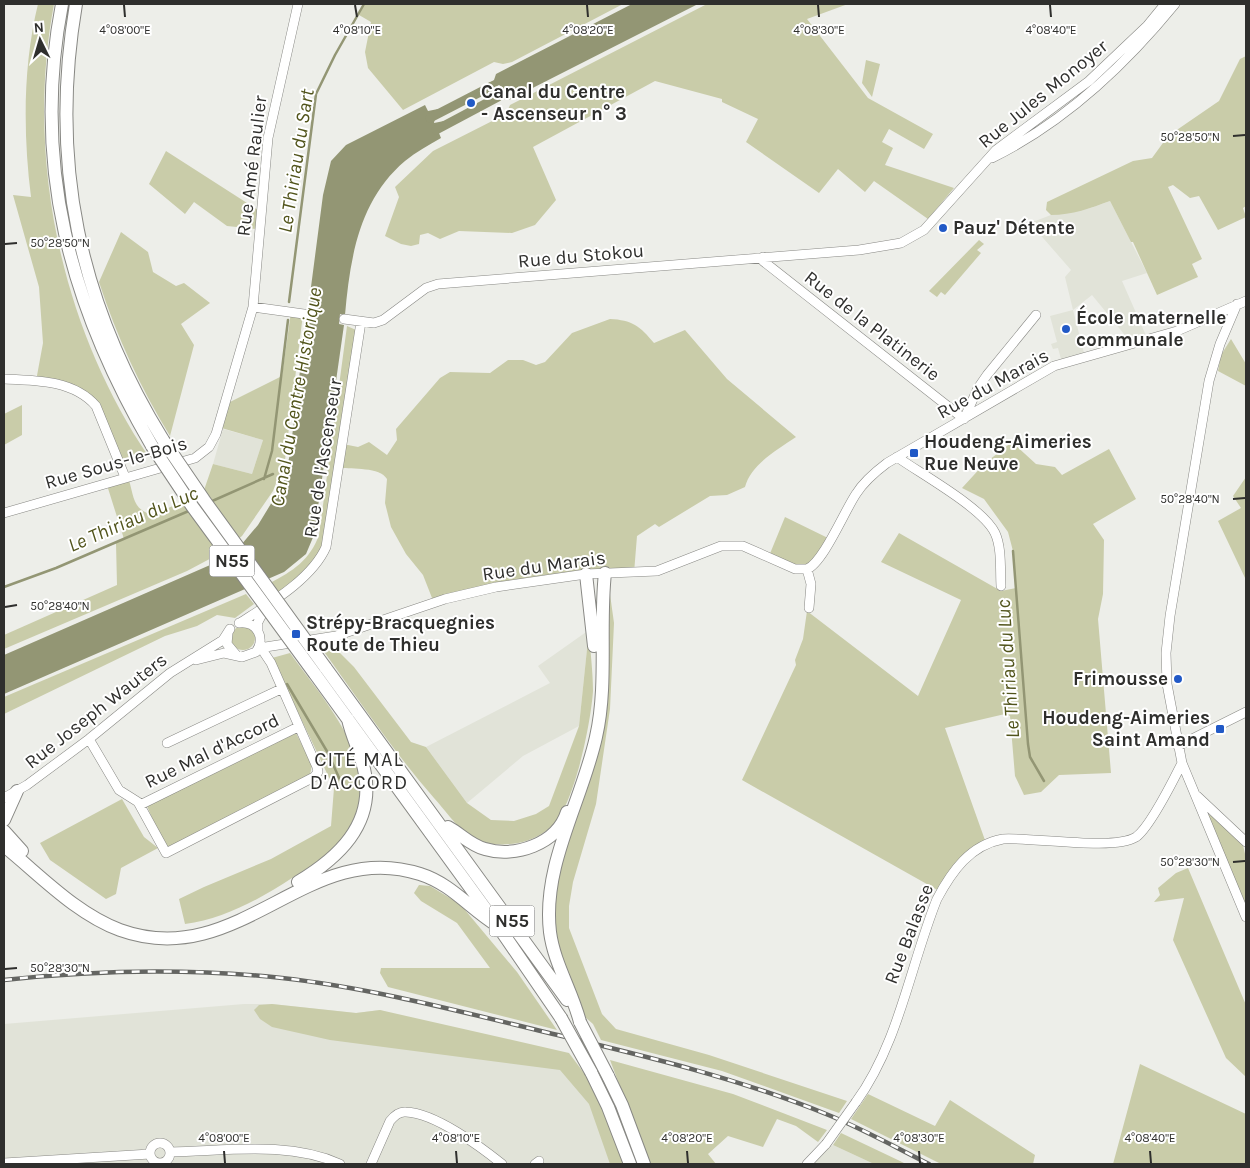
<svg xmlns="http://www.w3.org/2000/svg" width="1250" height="1168" viewBox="0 0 1250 1168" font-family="Karla,sans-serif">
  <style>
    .built { fill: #e1e3d8 }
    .green { fill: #c9cca9 }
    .water { fill: #939674 }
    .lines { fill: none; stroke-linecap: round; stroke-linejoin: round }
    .stream { stroke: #939674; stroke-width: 2.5 }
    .canal { stroke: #939674; stroke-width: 9 }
    .minor-casing { stroke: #888884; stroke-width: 10 }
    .highway-casing { stroke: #888884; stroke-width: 14 }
    .minor { stroke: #fff; stroke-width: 9 }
    .highway { stroke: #fff; stroke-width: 12 }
    .rail-casing { stroke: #646562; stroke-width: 4.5 }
    .rail { stroke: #fff; stroke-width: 2.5; stroke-dasharray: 8; stroke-linecap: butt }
    .minor-bridge-casing { stroke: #888884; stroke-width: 10; stroke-linecap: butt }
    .highway-bridge-casing { stroke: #888884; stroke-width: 14; stroke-linecap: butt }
    .minor-bridge { stroke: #fff; stroke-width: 9 }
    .highway-bridge { stroke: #fff; stroke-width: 12 }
    .ticks { fill: none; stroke: #2f2f2d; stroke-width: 2 }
    .poi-dot { fill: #2159c6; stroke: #fff; stroke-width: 2 }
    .labels { text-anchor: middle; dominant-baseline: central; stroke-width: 4; stroke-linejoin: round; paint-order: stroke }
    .shield { fill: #fff; stroke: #6d6d6c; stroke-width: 1 }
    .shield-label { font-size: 18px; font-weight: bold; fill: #2f2f2d }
    .poi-label { font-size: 19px; font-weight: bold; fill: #2f2f2d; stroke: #fff; text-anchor: start }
    .street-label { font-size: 19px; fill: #2f2f2d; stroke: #fff }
    .water-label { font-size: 20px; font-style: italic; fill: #51541b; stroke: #fff }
    .neighbourhood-label { font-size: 20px; letter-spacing: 1px; fill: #2f2f2d; stroke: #fff }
    .ticks-label { font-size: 12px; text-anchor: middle; fill: #2f2f2d; stroke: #fff; stroke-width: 4; stroke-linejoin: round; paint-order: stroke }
  </style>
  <rect width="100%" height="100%" fill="#edeee9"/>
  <path class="built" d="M 1110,201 L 1147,273 L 1122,281 L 1148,340 L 1133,345 L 1092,295 L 1073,310 L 1085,357 L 1062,363 L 1058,348 L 1053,349 L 1051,344 L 1057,342 L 1050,316 L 1073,310 L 1065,277 L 1071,270 L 1030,223 L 1051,215 L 1091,208 Z
    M 223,429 L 263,440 L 252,474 L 213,464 Z
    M 589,630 L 579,726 L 523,756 L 467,803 L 426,747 L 550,683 L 538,666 Z
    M 244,1004 L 272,1004 L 356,1013 L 380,1010 L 580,1070 L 590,1081 L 624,1164 L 4,1164 L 4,1024 Z
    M 833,1145 L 874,1164 L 807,1164 L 820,1151 Z"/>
  <path class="green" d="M 38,4 L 54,4 C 25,157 61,328 149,457 L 122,458 L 90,399 L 36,381 L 43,343 L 39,287 L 13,195 L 31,197 C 23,134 23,65 38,4 Z
    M 364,4 L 623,4 L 512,62 L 503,64 L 494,62 L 403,110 L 368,68 L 365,52 L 371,22 L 359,15 Z
    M 707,4 L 848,4 L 807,19 L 868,98 L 933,134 L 924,149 L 889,129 L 882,142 L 893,148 L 885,165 L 954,188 L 928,219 L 874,181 L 865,192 L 838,169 L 819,193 L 746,142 L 758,119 L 722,102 L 722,99 L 655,81 L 533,147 L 556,200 L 535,225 L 512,233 L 459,231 L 440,239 L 428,233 L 420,235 L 419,244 L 411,246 L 401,244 L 385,236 L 399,197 L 395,187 L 433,151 L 506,114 L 510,105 Z
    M 1246,56 L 1246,206 L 1243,208 L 1246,217 L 1218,230 L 1199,196 L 1190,198 L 1173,185 L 1168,187 L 1202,259 L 1192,264 L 1198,277 L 1157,295 L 1133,242 L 1131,242 L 1110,201 C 1091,208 1072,215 1051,215 L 1046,210 L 1047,202 L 1133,161 L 1152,158 L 1168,136 L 1219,101 L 1240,59 Z
    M 866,60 L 880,64 L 872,97 L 862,83 Z
    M 166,151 L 258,210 L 256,229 L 227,226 L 194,202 L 185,214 L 149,184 Z
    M 121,232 L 148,252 L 153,272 L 176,286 L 184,283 L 210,303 L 181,324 L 194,345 L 170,436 C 140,387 117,337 99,282 Z
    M 979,240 L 984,244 L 977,250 L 981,253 L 945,295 L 941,292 L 937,297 L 929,291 Z
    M 291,312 L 303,314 L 285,460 L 273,491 L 242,536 L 219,554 L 187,571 L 4,649 L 4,635 L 117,585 L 116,543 L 124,539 L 106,482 L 129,480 C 134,498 133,509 152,515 L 203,493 L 213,464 L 252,474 L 263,440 L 218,427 L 224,405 L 282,376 Z
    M 610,319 C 632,320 640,326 654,343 L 685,330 L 727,379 L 796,437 C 777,450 751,464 745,487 L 727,495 L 710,496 L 659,527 L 655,524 L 637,536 L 634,573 L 561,577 L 434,603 L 423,575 L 406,554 L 391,527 L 385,503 L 387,479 C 380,467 352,469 340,468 L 320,561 L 279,596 L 270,583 C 293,571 310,560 319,535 L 347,326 L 356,330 L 343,444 L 358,447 L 369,442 L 387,455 L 397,440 L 396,429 L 440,378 L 450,372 L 490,373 L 508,360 L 523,360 L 536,365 L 545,362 L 572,333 Z
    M 1231,339 L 1246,364 L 1246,386 L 1218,371 L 1221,355 Z
    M 22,405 L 22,435 L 4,445 L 4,414 Z
    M 1012,442 L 1036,464 L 1055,467 L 1062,475 L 1109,449 L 1136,499 L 1093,524 L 1104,540 L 1103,594 L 1098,619 L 1111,773 L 1059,775 L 1041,792 L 1024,795 L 1015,776 L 1010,716 L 1005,714 L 945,728 L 986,843 L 977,848 L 941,892 L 742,780 L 796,665 L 795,660 L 803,639 L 807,611 L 918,696 L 961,600 L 881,562 L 899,533 L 1001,591 L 1016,588 L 1013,551 L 1008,532 L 984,499 L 962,488 L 984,464 Z
    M 1246,477 L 1246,580 L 1218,521 L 1241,508 L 1233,496 Z
    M 785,517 L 830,539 L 807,569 L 769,556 Z
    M 609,587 L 614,623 L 610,709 L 596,804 L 573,882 L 569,906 L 569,928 L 602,1014 L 616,1029 L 709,1055 L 847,1101 L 839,1113 L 722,1071 L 601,1040 L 593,1024 L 585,1017 L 564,968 L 554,928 L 557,878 L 596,748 Z
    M 246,594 L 254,604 L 235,618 L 217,615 L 197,626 L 165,636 L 4,714 L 4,697 Z
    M231 638a12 12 0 1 1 24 0a12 12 0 1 1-24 0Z
    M 589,630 C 590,650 593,671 593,691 C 591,722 575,802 554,824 C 546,833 530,841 518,843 C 501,846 482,845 467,834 C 455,825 444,809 434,798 C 393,751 359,700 322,649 L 333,646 L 354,667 L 411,742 L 426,747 L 467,803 L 491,820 L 514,821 L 536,814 L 549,806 L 579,726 Z
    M 290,653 C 336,716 401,784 327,855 C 318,864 304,871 292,878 C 260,899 224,919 185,924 L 179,899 L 204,887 L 271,859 L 331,826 L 334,788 L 272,658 Z
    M 296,733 L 312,765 L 310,775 L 168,848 L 163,844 L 147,806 Z
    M 122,799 L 144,837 L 158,848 L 121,868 L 116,894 L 106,899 L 50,860 L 40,843 Z
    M 1207,813 L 1241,837 L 1246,858 L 1246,917 Z
    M 1188,868 L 1246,1005 L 1246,1077 L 1226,1058 L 1173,940 L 1184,898 L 1154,902 L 1160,895 L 1158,888 L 1176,873 Z
    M 419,885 L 430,886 L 460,904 L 517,972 L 557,1030 L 388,987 L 380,973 L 381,968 L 490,968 L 457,923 L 421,901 L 414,893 Z
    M 272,1004 L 356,1013 L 380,1010 L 569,1053 L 590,1081 L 611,1126 L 624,1164 L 610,1164 L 589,1104 L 560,1070 L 330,1040 L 272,1027 L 260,1019 L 254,1010 L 259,1005 Z
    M 610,1060 L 733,1094 L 827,1130 L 818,1142 L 796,1126 L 777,1119 L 763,1147 L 728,1136 L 708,1154 L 716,1164 L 649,1164 Z
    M 1140,1064 L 1246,1114 L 1246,1164 L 1113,1164 Z
    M 868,1094 L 935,1126 L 950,1100 L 1035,1155 L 1033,1164 L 941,1164 L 851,1119 Z
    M 841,1133 L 900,1161 L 906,1164 L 874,1164 L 833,1145 Z"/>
  <path class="water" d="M 632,4 L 698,4 L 509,100 L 503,99 L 490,105 L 487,99 L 502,91 L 502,87 L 499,85 L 483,94 L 480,88 L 494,80 L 496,74 Z
    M 425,105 L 428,111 L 438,109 L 441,115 L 435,118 L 434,123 L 444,121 L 447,127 L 439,133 L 441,138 C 429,145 416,152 405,161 C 359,200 350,258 345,315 L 340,314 L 339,324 L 344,325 L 314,535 L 306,554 L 284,572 L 4,694 L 4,655 L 217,562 L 241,545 L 258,525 L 283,484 L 290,454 L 306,320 L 314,320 L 316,311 L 308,310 L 323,195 L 331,161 L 346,145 Z"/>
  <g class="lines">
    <path class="stream" d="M 289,302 L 316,94 L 335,55 L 364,4
      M 264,479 L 272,451 L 288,320
      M 210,502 L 273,474
      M 1013,551 L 1028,744 L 1030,757 L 1044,781
      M 4,587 L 56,568 L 191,510
      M 287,684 L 328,753 L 340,780"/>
    <path class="canal" d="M 430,118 L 492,86
      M 436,130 L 498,97"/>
    <defs>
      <path id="minor" d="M 992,158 C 1063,123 1126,64 1175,4
        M 763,257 L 763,261 L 964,419
        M 1237,304 L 1220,344 L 1209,381 L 1170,616 L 1166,653 L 1167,684 L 1182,763 L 1246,917
        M 253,307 L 311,315
        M 344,319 L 374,323 L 383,320 L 426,288 L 438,284 L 859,250 L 901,243 L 924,230 L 996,150 L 1089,81 L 1147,26 L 1165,4
        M 4,379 C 35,380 74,380 96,406 L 125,477
        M 964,419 L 978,388 L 987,375 L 1036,315
        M 897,457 C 921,474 983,508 995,533 C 1002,548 1000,570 1001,586
        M 4,513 L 195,458 L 209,447 L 216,434 L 253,307 L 268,138 L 298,4
        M 807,569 L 811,584 L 809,608
        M 240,623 C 269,604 312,579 326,547 L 361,322
        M 258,630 L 258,622 L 267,605
        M 228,633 L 227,644 L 237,656
        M 259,648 L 336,636 L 445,599 L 496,587 L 586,574 L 657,571 L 721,546 L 743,546 L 795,569 L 807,569 C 823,563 845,510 856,494 C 864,481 875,472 887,463 L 1054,366 L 1177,331 L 1246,301
        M 196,660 L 224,653 L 242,657 L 256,652 C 266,638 257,621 239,623
        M 89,739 L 119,790 L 138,802 L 166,853 L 314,777 L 318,772 L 317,767 L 271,663 L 263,651 L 258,649
        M 167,743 L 281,689
        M 1178,746 L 1246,712
        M 1197,796 L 1246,842
        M 4,798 L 27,785 L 89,739 L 170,673 L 223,640 L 230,629
        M 140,805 L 298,727
        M 856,1102 C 899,1043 910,966 937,899 C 952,871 970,845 1003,839 C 1033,837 1114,851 1136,837 C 1149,828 1174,779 1182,763
        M150 1153a10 10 0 1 1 20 0a10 10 0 1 1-20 0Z
        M 171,1152 C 227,1151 288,1141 340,1164
        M 4,1163 L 150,1154
        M 371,1164 L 390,1121 C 394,1116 399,1111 406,1112 C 435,1113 481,1147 502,1164
        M 535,1164 L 539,1161
        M 807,1164 L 826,1144"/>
      <path id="highway" d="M 62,4 C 31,165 71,307 152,446
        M 76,4 C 49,162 79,304 163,440
        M 586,574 L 594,646
        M 325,667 L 567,1000
        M 315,674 L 498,926 L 561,1018
        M 4,820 L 17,791
        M 448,827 C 461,834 470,845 485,849 C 515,858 557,844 567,812
        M 4,831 L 22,851
        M 4,846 C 40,875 75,913 120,930 C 239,973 307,837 420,874 C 452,884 471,910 498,926
        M 298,882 C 338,858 374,825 365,774 C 362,755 352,738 348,719
        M 580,1022 C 572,991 554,963 550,932 C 542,865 582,801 596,737 C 608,685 599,626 605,573
        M 591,1072 L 608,1107 L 630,1164
        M 608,1076 L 622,1105 L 644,1164"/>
    </defs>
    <use href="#minor" class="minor-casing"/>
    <use href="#highway" class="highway-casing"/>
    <use href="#minor" class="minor"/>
    <use href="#highway" class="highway"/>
    <defs>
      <path id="rail" d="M 4,980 C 96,970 189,968 282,978 C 371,988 458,1011 545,1032 C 640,1055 735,1077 826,1114 C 861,1128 895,1147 929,1164"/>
    </defs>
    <use href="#rail" class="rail-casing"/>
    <use href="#rail" class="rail"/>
    <defs>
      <path id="minor-bridge" d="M 826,1144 L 856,1102"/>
      <path id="highway-bridge" d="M 163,440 L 204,500 L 325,667
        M 152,446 L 192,506 L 315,674
        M 561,1018 L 591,1072
        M 580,1022 L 608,1076"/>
    </defs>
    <use href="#minor-bridge" class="minor-bridge-casing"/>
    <use href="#highway-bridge" class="highway-bridge-casing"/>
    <use href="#minor-bridge" class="minor-bridge"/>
    <use href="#highway-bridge" class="highway-bridge"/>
  </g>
  <path class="ticks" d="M 124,5 L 125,17M 355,5 L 357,17M 587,5 L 588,17M 818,5 L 819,17M 1050,5 L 1051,17M 1233,136 L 1245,135M 5,244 L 17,243M 1233,499 L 1245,498M 5,607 L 17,605M 1233,862 L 1245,861M 5,969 L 17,968M 224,1151 L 225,1163M 456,1151 L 457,1163M 687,1151 L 688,1163M 919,1151 L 920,1163M 1150,1151 L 1151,1163"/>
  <g class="poi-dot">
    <circle cx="471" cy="103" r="5"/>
    <circle cx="943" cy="228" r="5"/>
    <circle cx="1066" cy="329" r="5"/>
    <rect x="909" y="448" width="10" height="10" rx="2.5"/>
    <rect x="291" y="629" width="10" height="10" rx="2.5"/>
    <circle cx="1178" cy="679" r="5"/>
    <rect x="1215" y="724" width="10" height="10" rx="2.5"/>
  </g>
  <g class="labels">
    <g class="shield">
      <rect x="209.5" y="545.5" width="45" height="31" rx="4"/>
      <rect x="489.5" y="905.5" width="45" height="31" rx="4"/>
    </g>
    <g class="shield-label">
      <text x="232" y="561">N55</text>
      <text x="512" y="921">N55</text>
    </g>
    <g class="poi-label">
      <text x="481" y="92">Canal du Centre<tspan x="481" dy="22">- Ascenseur n° 3</tspan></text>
      <text x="953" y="228">Pauz' Détente</text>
      <text x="1076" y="318">École maternelle<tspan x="1076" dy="22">communale</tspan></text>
      <text x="924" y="442">Houdeng-Aimeries<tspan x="924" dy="22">Rue Neuve</tspan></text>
      <text x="306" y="623">Strépy-Bracquegnies<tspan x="306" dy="22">Route de Thieu</tspan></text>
      <text x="1168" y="679" text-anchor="end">Frimousse</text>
      <text x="1210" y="718" text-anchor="end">Houdeng-Aimeries<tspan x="1210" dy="22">Saint Amand</tspan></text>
    </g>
    <g class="street-label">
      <text transform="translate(1043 94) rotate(-39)">Rue Jules Monoyer</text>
      <text transform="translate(252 166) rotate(-83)">Rue Amé Raulier</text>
      <text transform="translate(581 256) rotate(-5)">Rue du Stokou</text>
      <text transform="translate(872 326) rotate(38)">Rue de la Platinerie</text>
      <text transform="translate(993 384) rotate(-29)">Rue du Marais</text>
      <text transform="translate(323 458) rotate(-81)">Rue de l'Ascenseur</text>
      <text transform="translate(116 463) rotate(-16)">Rue Sous-le-Bois</text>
      <text transform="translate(544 566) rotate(-8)">Rue du Marais</text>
      <text transform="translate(96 711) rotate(-38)">Rue Joseph Wauters</text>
      <text transform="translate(212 751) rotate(-26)">Rue Mal d'Accord</text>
      <text transform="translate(909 934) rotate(-69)">Rue Balasse</text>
    </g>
    <g class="water-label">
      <text transform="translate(296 161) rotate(-81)">Le Thiriau du Sart</text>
      <text transform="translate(296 397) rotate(-80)">Canal du Centre Historique</text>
      <text transform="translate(133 519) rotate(-23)">Le Thiriau du Luc</text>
      <text transform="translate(1008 669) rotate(-94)">Le Thiriau du Luc</text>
    </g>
    <g class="neighbourhood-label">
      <text x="359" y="759">CITÉ MAL<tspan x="359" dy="23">D'ACCORD</tspan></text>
    </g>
  </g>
  <g class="ticks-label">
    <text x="125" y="34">4°08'00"E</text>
    <text x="357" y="34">4°08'10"E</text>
    <text x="588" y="34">4°08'20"E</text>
    <text x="819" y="34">4°08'30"E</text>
    <text x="1051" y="34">4°08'40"E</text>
    <text x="1190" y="141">50°28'50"N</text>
    <text x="60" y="247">50°28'50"N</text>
    <text x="1190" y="503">50°28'40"N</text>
    <text x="60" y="610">50°28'40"N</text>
    <text x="1190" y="866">50°28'30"N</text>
    <text x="60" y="972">50°28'30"N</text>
    <text x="224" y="1142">4°08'00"E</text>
    <text x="456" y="1142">4°08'10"E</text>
    <text x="687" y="1142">4°08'20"E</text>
    <text x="919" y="1142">4°08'30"E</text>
    <text x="1150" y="1142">4°08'40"E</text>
  </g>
  <rect width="1250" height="1168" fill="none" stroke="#2f2f2d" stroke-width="10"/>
  <g transform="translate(40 40) rotate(355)" stroke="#ffffff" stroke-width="4" paint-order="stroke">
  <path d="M0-4L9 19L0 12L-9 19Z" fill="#2f2f2d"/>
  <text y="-8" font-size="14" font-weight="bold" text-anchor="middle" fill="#2f2f2d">N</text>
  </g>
</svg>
